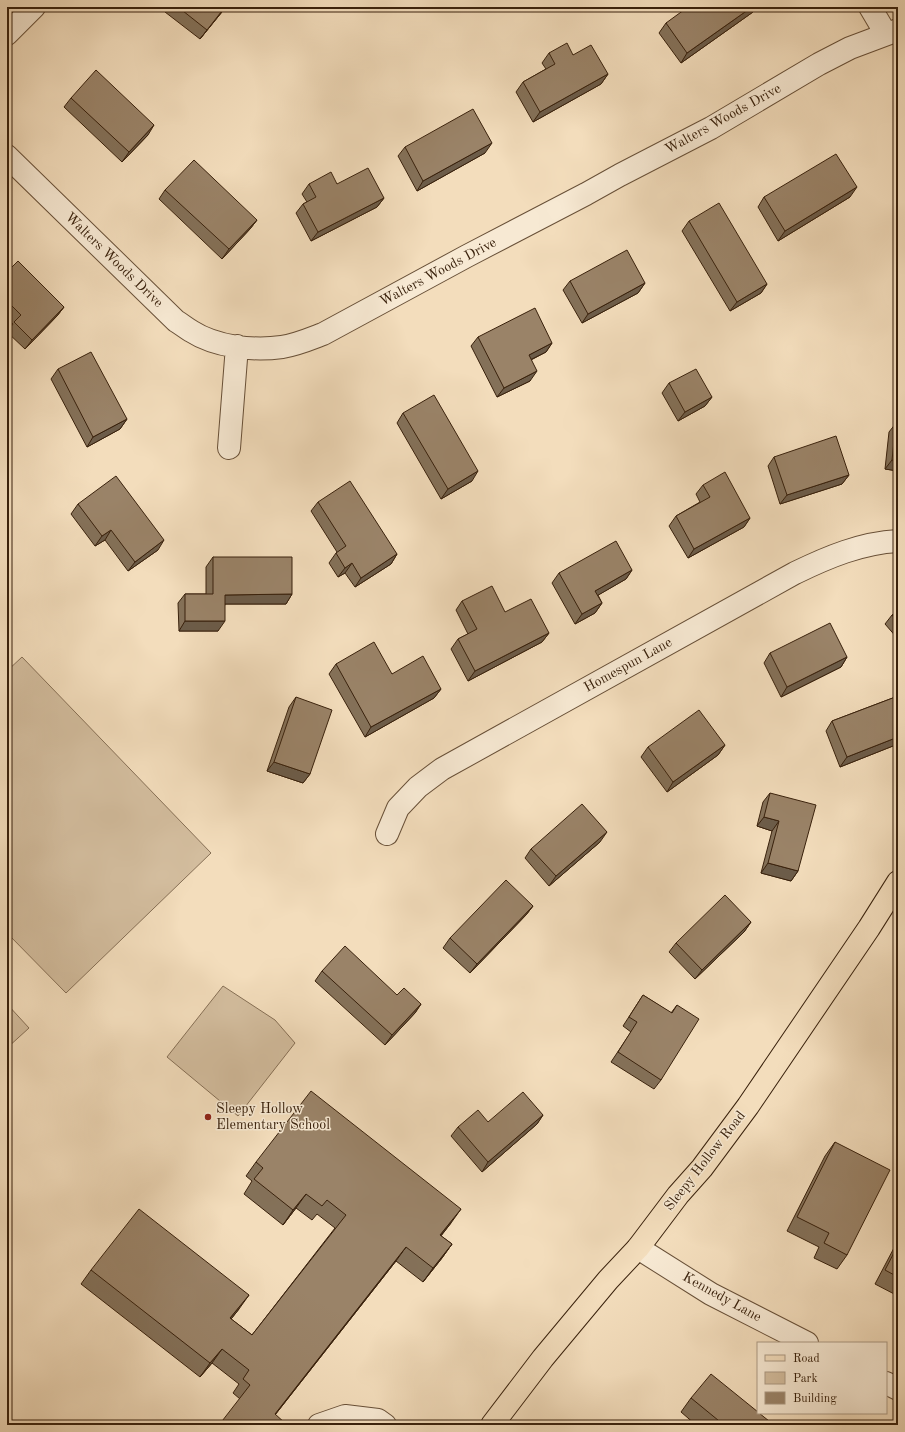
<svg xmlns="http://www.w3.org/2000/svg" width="905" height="1432" viewBox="0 0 905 1432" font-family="'Old Standard TT',serif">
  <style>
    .green { fill: #d3bd9e; stroke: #866f55 }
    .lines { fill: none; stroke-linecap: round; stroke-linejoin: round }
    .minor-casing { stroke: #685038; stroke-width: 24 }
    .major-casing { stroke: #39210c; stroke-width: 24 }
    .minor { stroke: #f7e9d3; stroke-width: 22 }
    .major { stroke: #f3ddbc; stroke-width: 22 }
    .wall { fill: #847159; stroke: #39210c }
    .shaded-wall { fill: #6c5c49; stroke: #39210c }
    .building { fill: #9a8368; stroke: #39210c }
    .poi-dot { fill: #8f2418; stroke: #f7e9d3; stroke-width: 1.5 }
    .labels { text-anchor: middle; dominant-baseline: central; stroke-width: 3; stroke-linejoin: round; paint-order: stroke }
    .street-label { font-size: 14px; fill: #39210c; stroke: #f7e9d3 }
    .poi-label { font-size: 14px; fill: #39210c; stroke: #f7e9d3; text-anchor: start }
  </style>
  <rect width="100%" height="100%" fill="#f3ddbc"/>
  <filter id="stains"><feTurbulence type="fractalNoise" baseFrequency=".005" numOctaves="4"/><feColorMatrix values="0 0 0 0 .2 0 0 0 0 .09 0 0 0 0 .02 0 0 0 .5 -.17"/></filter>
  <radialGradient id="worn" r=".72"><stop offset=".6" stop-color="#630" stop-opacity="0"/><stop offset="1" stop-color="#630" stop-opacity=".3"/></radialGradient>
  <path class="green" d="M 22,657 L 211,853 L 66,993 L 7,933 L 7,671 Z
    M 223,986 L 275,1020 L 295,1043 L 238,1116 L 167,1057 Z
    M 7,1004 L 29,1028 L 7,1048 Z"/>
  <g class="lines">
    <defs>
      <path id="minor" d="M 870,7 L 886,34
        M 7,34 L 34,7
        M 7,156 L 176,321 C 181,324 186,328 191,331 C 216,347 253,351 282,347 C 296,345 310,339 323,334 L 467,256 L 586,194 L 620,175 L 711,128 L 819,64 L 850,48 L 898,30
        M 229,448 L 237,346
        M 387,834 L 398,808 L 418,787 L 442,769 L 795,573 C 828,557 861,543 898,541
        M 638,1248 L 711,1294 L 807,1343
        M 886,1383 L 898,1389
        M 319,1425 L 345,1416 L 378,1420 L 385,1425"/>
      <path id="major" d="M 492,1425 L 543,1358 L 608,1280 L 638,1248 L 678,1195 L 702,1168 L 748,1106 L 869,928 L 898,882"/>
    </defs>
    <use href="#minor" class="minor-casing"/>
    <use href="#major" class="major-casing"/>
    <use href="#minor" class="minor"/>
    <use href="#major" class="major"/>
  </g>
  <path class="wall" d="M 168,7 L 226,7 L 200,39 L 165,12 Z
    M 752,7 L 756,7 L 753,12 L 681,63 L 659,33 L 666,23 Z
    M 549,53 L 573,55 L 608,74 L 601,84 L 533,122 L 516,92 L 523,82 L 546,69 L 542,63 Z
    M 71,98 L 148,135 L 122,162 L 64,107 Z
    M 405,147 L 485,153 L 417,191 L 398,156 Z
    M 309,184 L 337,184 L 384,198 L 377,207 L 311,241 L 296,213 L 303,204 L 307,202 L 302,194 Z
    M 165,190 L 257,220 L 250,229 L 222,259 L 159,199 Z
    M 764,197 L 850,197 L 778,241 L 758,207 Z
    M 689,221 L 767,284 L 761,293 L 730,311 L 682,231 Z
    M 7,272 L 64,307 L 57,316 L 25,349 L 7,332 L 13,324 L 7,318 Z
    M 570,281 L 645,283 L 638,293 L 582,323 L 563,290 Z
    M 478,337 L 552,343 L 546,352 L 531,360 L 530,381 L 497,397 L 471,346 Z
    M 58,369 L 127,419 L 120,429 L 87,447 L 51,379 Z
    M 669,383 L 712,397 L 705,406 L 678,421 L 662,393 Z
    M 403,413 L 472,481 L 441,499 L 397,423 Z
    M 896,423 L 898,471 L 885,469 L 889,432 Z
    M 774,457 L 849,475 L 842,484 L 780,504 L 768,466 Z
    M 703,485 L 750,518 L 744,527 L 688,558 L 669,526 L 676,516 L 700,502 L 696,494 Z
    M 318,502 L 397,554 L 391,564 L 355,587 L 345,573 L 338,577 L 329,563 L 336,553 L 337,552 L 311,511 Z
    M 78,504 L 158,550 L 128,571 L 105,540 L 95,546 L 71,514 Z
    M 213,557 L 292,594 L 286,604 L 225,604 L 218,631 L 179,631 L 178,603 L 185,594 L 206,594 L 206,567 Z
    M 632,570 L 626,579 L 598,595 L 602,603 L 595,613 L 575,624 L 552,583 L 559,573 Z
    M 462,601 L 549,633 L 542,642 L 468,681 L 451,649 L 458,639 L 468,634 L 456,610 Z
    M 898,609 L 898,639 L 885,624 L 892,615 Z
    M 770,653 L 847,657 L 841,667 L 781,697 L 764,663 Z
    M 336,664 L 392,674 L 441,689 L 434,698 L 365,737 L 329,674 Z
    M 898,696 L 898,744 L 840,767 L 826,731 L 832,721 Z
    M 296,697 L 310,774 L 303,783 L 267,771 L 289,707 Z
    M 725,745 L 718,755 L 667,792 L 641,757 L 648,747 Z
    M 770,793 L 798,871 L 791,881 L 761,873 L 772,831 L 757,826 L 763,802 Z
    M 600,842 L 549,886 L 525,858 L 531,849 Z
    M 533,906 L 526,915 L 470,973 L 443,948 L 450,938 Z
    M 751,922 L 744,932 L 695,979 L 669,952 L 676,943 Z
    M 322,971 L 397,995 L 421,1004 L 415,1013 L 385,1045 L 315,981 Z
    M 643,995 L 671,1013 L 677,1005 L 661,1080 L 654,1089 L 611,1062 L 631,1032 L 623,1026 Z
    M 543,1115 L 537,1124 L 482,1172 L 451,1136 L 458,1127 Z
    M 835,1142 L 847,1255 L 837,1269 L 814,1258 L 819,1247 L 787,1231 L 825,1156 Z
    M 256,1162 L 451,1223 L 441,1236 L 452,1244 L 442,1258 L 423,1282 L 396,1261 L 275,1415 L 240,1399 L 233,1393 L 239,1384 L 212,1363 L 200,1377 L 81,1284 L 91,1270 L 239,1309 L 231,1319 L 252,1335 L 335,1228 L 317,1214 L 312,1220 L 296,1208 L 283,1225 L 244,1194 L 252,1181 L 246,1176 Z
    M 898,1242 L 898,1296 L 875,1284 L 895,1246 Z
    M 691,1398 L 774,1425 L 696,1425 L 681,1412 Z"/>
  <path class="shaded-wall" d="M 225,7 L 226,7 L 200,39 L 207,30 Z
    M 752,7 L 756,7 L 753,12 L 681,63 L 687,53 Z
    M 608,74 L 601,84 L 533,122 L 540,112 Z
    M 154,125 L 148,135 L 122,162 L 129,152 Z
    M 492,143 L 485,153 L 417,191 L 423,181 Z
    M 857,187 L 850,197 L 778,241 L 785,231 Z
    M 384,198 L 377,207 L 311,241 L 318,232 Z
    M 257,220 L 250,229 L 222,259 L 229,249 Z
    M 645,283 L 638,293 L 582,323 L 588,314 Z
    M 767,284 L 761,293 L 730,311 L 737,302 Z
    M 64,307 L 57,316 L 25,349 L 32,340 Z
    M 552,343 L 546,352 L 522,364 L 529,355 Z
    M 537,371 L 530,381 L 497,397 L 504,388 Z
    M 712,397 L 705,406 L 678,421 L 685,412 Z
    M 127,419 L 120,429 L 87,447 L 93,437 Z
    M 892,460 L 898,460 L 898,471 L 885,469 Z
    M 478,471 L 472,481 L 441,499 L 448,489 Z
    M 849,475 L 842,484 L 780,504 L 787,495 Z
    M 750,518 L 744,527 L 688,558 L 694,549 Z
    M 111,530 L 105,540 L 95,546 L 102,536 Z
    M 164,540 L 158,550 L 128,571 L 135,562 Z
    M 397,554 L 391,564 L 355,587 L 361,578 Z
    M 352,563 L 345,573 L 338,577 L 345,568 Z
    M 632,570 L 626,579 L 588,601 L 595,591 Z
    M 292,594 L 286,604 L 218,604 L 225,595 Z
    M 602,603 L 595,613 L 575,624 L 582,614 Z
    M 185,621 L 225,621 L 218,631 L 179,631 Z
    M 549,633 L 542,642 L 468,681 L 475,671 Z
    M 847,657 L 841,667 L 781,697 L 787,687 Z
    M 441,689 L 434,698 L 365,737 L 371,727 Z
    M 898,737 L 898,744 L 840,767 L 847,757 Z
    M 725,745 L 718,755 L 667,792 L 673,782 Z
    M 274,762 L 310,774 L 303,783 L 267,771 Z
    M 764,817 L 779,821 L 772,831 L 757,826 Z
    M 607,832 L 600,842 L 549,886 L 556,876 Z
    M 768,863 L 798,871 L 791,881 L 761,873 Z
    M 533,906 L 526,915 L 470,973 L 477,964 Z
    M 751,922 L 744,932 L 695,979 L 702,970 Z
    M 421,1004 L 415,1013 L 385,1045 L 392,1035 Z
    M 543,1115 L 537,1124 L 482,1172 L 488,1162 Z
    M 306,1194 L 296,1208 L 283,1225 L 293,1210 Z
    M 461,1209 L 451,1223 L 430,1249 L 440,1235 Z
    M 452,1244 L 442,1258 L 423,1282 L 433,1268 Z
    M 406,1247 L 396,1261 L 267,1425 L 275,1414 Z
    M 249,1295 L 239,1309 L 220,1333 L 230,1318 Z
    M 222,1349 L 212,1363 L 200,1377 L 210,1363 Z"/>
  <path class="building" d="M 178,7 L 225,7 L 207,30 Z
    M 688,7 L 752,7 L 687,53 L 666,23 Z
    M 567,43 L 573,55 L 591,45 L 608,74 L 540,112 L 523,82 L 555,64 L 549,53 Z
    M 96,70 L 154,125 L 129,152 L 71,98 Z
    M 473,109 L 492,143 L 423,181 L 405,147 Z
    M 836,154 L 857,187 L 785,231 L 764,197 Z
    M 194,160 L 257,220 L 229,249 L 165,190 Z
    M 368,168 L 384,198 L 318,232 L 303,204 L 316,197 L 309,184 L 331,172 L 337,184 Z
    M 719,203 L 767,284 L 737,302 L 689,221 Z
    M 627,250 L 645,283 L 588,314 L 570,281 Z
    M 18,261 L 64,307 L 32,340 L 14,322 L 21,315 L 7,301 L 7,272 Z
    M 535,308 L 552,343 L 529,355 L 537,371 L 504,388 L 478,337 Z
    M 91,352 L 127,419 L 93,437 L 58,369 Z
    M 696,369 L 712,397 L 685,412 L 669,383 Z
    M 434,395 L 478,471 L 448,489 L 403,413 Z
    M 896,423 L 898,423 L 898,460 L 892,460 Z
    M 836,436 L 849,475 L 787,495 L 774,457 Z
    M 725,472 L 750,518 L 694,549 L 676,516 L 710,497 L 703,485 Z
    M 116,476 L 164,540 L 135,562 L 111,530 L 102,536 L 78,504 Z
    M 350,481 L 397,554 L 361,578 L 352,563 L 345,568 L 336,553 L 346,546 L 318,502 Z
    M 616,541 L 632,570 L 595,591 L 602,603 L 582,614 L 559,573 Z
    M 213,557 L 292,557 L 292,594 L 225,595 L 225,621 L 185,621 L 185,594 L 213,594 Z
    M 492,586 L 505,612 L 531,599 L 549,633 L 475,671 L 458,639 L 477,629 L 462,601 Z
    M 898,609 L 898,622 L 892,615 Z
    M 830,623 L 847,657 L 787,687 L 770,653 Z
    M 374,642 L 392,674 L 423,656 L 441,689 L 371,727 L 336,664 Z
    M 898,696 L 898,737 L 847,757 L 832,721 Z
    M 296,697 L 332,710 L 310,774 L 274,762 Z
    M 699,710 L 725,745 L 673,782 L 648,747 Z
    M 770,793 L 816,805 L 798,871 L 768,863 L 779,821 L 764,817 Z
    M 582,804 L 607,832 L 556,876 L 531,849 Z
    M 506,880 L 533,906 L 477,964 L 450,938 Z
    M 725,895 L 751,922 L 702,970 L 676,943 Z
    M 345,946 L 397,995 L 404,988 L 421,1004 L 392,1035 L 322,971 Z
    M 643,995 L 672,1013 L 677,1005 L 699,1019 L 661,1080 L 618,1052 L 637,1022 L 629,1017 Z
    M 311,1091 L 461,1209 L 440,1235 L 452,1244 L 433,1268 L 406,1247 L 275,1414 L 285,1423 L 283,1425 L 219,1425 L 250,1385 L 243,1379 L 249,1370 L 222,1349 L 210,1363 L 91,1270 L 139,1209 L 249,1295 L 230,1318 L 252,1335 L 346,1215 L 327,1200 L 322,1206 L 306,1194 L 293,1210 L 254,1179 L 263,1168 L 256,1162 Z
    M 523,1092 L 543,1115 L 488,1162 L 458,1127 L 478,1110 L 488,1122 Z
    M 835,1142 L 890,1170 L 847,1255 L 824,1243 L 829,1233 L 797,1217 Z
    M 898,1245 L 898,1277 L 885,1270 Z
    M 711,1374 L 758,1412 L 758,1413 L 759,1413 L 774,1425 L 724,1425 L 691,1398 Z"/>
  <circle class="poi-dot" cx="208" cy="1117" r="4"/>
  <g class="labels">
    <g class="street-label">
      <text transform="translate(723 119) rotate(-29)">Walters Woods Drive</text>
      <text transform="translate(114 260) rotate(44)">Walters Woods Drive</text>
      <text transform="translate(438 272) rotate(-28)">Walters Woods Drive</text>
      <text transform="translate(628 665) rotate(-29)">Homespun Lane</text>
      <text transform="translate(705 1161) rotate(-52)">Sleepy Hollow Road</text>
      <text transform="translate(722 1297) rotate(29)">Kennedy Lane</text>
    </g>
    <g class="poi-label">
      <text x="216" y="1109">Sleepy Hollow<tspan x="216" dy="16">Elementary School</tspan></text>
    </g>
  </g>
  <rect width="905" height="1432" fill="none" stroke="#f3ddbc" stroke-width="24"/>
  <rect x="8" y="8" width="889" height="1416" fill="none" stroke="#39210c" stroke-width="2"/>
  <rect x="12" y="12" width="881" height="1408" fill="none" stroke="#39210c"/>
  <rect x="757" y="1342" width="130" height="72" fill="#f7e9d3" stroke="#ab9983"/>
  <rect x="765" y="1355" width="20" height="6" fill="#f3ddbc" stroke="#ab9983"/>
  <text x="793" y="1362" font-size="12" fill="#39210c">Road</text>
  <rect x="765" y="1372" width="20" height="12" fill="#d3bd9e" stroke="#ab9983"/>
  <text x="793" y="1382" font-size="12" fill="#39210c">Park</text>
  <rect x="765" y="1392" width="20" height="12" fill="#9a8368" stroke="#ab9983"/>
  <text x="793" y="1402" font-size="12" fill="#39210c">Building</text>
  <rect width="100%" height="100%" filter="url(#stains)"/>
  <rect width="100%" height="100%" fill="url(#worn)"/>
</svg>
